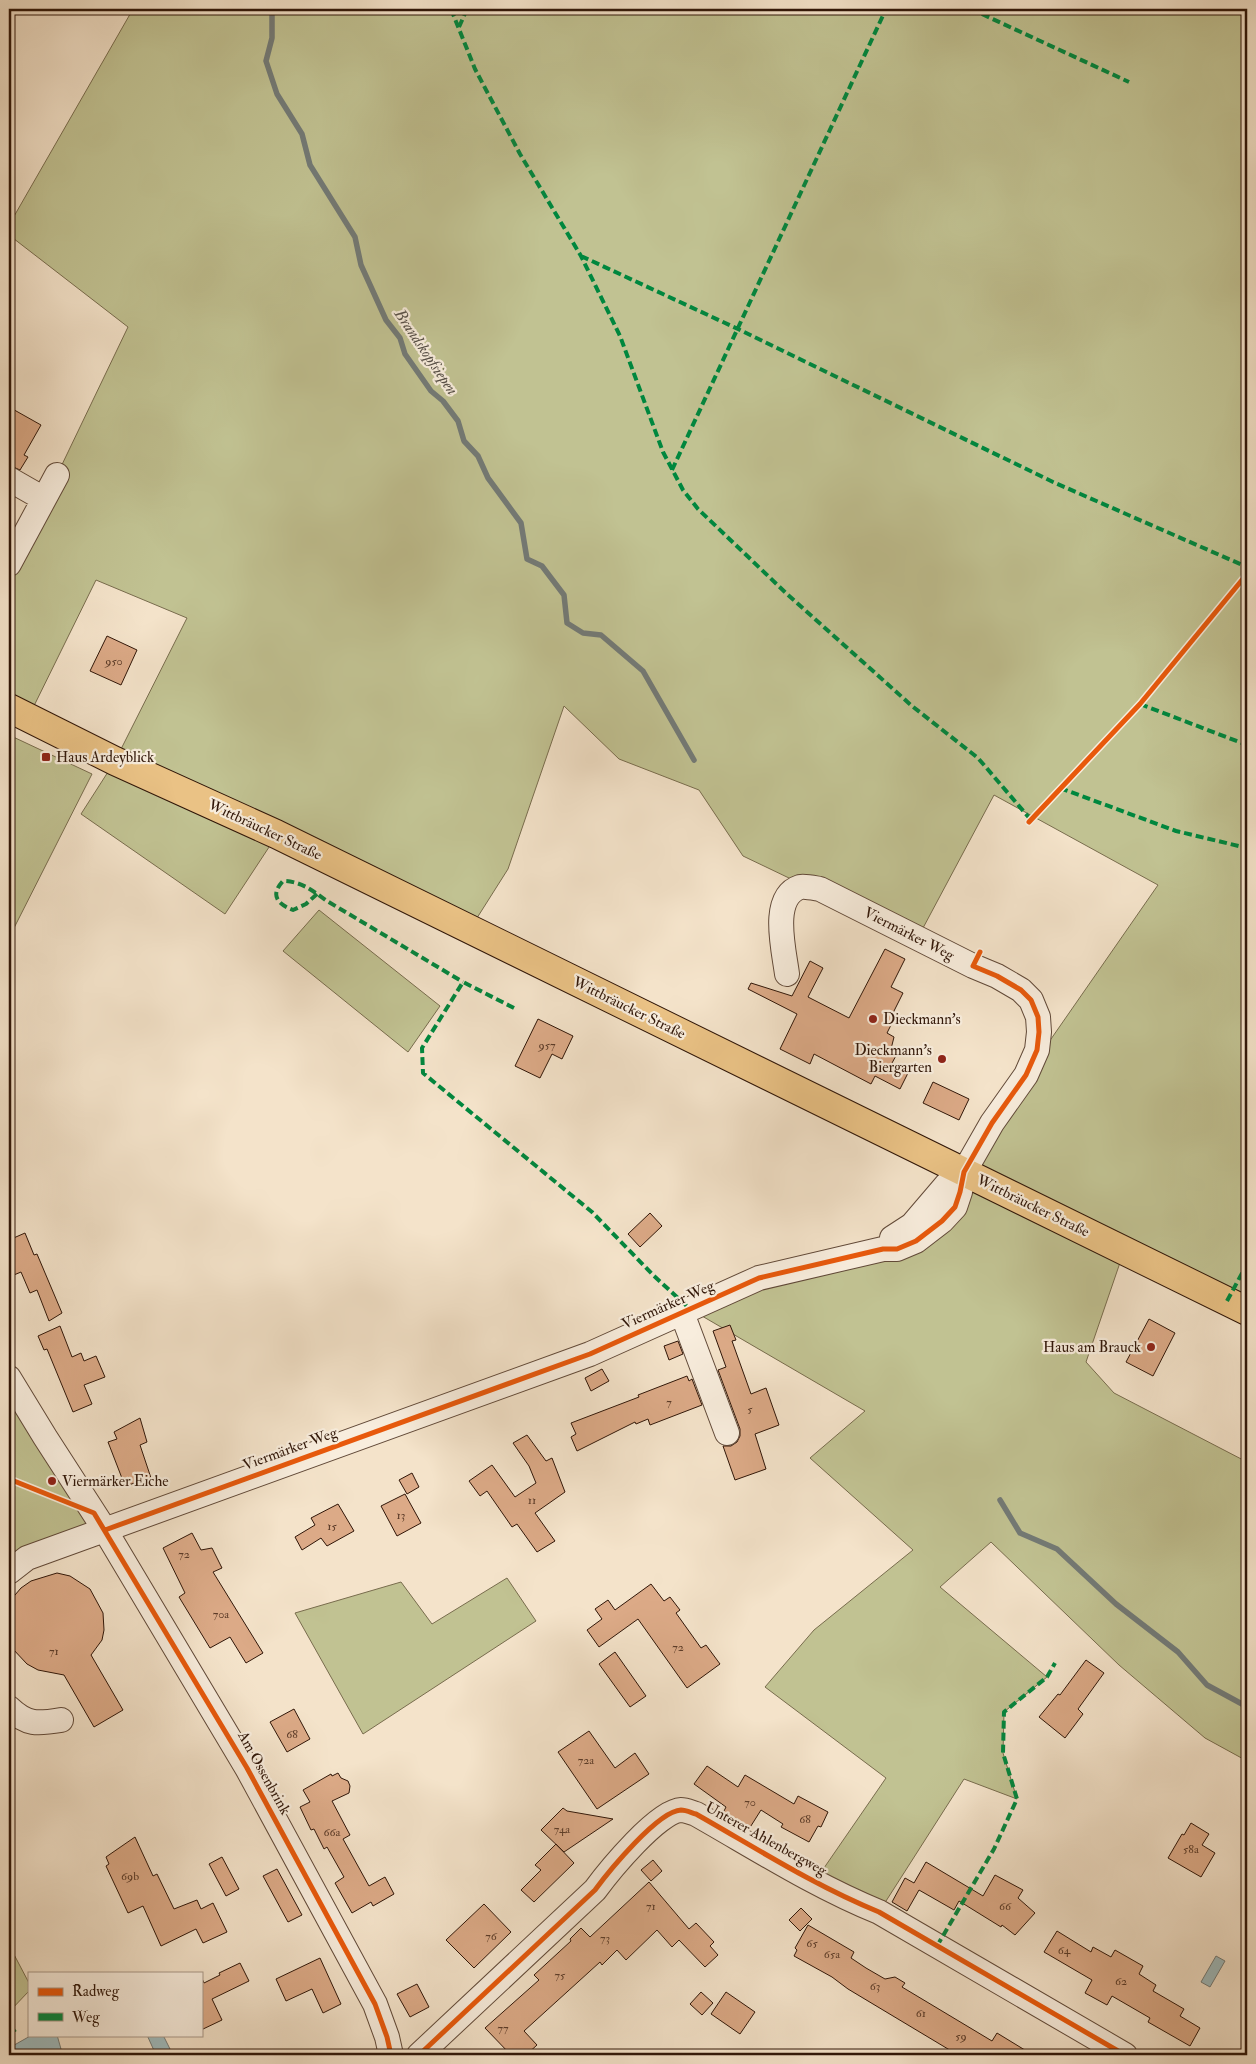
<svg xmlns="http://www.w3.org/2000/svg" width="1256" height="2064" viewBox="0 0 1256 2064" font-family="'IM FELL Double Pica',serif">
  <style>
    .green { fill: #c1c292; stroke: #786c4d }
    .water { fill: #9fbcbf; stroke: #737a76 }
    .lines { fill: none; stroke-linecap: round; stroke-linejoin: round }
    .stream { stroke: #737a76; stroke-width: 5.5 }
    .building { fill: #dcaa87; stroke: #301608 }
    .minor-casing { stroke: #614938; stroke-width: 26 }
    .major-casing { stroke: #301608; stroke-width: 30 }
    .minor { stroke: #f8eddd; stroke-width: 24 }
    .major { stroke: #eac285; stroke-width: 28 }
    .quiet { stroke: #00873e; stroke-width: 4; stroke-dasharray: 8 4; stroke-linecap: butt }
    .cycleway-casing { stroke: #f8eddd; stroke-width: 8 }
    .cycleway { stroke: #e8590c; stroke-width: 5 }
    .poi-dot { fill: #8f2418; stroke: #f8eddd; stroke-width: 2 }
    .labels { text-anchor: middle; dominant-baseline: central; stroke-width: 4.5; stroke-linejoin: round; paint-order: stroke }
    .number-label { font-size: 12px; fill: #5b3b28 }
    .poi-label { font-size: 15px; fill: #301608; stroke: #f8eddd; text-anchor: start }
    .street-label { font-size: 15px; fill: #301608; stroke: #f8eddd }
    .water-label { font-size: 16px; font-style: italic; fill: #575048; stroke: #f8eddd }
  </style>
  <rect width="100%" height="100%" fill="#f4e3ca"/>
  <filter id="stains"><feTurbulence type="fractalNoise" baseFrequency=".004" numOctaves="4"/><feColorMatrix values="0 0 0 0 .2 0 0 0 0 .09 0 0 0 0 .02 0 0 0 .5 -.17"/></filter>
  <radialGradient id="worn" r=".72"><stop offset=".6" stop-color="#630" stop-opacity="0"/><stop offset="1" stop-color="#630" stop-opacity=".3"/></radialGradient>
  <path class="green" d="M 133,9 L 1247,9 L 1247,1311 L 1124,1251 L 1086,1362 L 1114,1393 L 1247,1462 L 1247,1761 L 1205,1738 L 1119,1665 L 991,1542 L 940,1587 L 1047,1677 L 1004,1712 L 1003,1753 L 1017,1799 L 964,1779 L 879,1912 L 815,1881 L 886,1778 L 765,1687 L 814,1630 L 913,1550 L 810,1458 L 865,1411 L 690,1309 L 883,1249 L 1026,1075 L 1158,885 L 994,795 L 923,928 L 789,878 L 743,856 L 699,790 L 619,759 L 564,706 L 508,869 L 470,929 L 277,835 L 225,914 L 81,814 L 115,761 L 187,618 L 96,580 L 28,718 L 9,708 L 9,564 L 57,475 L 128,327 L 9,235 L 9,225 Z
    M 9,735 L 92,774 L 14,928 L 9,929 Z
    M 319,910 L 440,1006 L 408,1052 L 283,951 Z
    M 9,1400 L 90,1528 L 9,1574 Z
    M 507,1578 L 536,1621 L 363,1734 L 295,1613 L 401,1582 L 432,1624 Z
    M 9,1945 L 29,1983 L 29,1991 L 9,2012 Z"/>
  <path class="water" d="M 1216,1956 L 1225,1961 L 1210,1987 L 1201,1982 Z
    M 32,2035 L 57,2035 L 61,2049 L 59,2055 L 9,2055 L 9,2048 Z
    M 147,2035 L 163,2035 L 170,2049 L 156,2055 Z"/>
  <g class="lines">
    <path class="stream" d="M 272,9 L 272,38 L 266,61 L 277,94 L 302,134 L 310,165 L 355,237 L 361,265 L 386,320 L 400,338 L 405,354 L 431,391 L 443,401 L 458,421 L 464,441 L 478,456 L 488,478 L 521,523 L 527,559 L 542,566 L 564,595 L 567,623 L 583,633 L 601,635 L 643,671 L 694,760
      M 1000,1500 L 1020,1533 L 1057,1549 L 1116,1604 L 1178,1652 L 1207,1685 L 1242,1704 L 1247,1709"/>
  </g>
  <path class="building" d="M 9,407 L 41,425 L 24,455 L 28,457 L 20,470 L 9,465 Z
    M 107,636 L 137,650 L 121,685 L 90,671 Z
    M 885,949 L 905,959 L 891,987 L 903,993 L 891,1017 L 894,1019 L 887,1033 L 894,1037 L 891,1049 L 898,1052 L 892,1063 L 909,1071 L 900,1089 L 875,1076 L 871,1084 L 814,1054 L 810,1064 L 780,1049 L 797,1014 L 748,989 L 751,983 L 792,996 L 810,961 L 823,968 L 808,997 L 849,1018 Z
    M 538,1019 L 573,1036 L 562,1059 L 552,1054 L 540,1078 L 515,1066 Z
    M 933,1082 L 969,1099 L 959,1120 L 923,1103 Z
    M 650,1213 L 662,1226 L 640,1247 L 628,1234 Z
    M 25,1233 L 34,1255 L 37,1254 L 62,1313 L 49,1321 L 37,1290 L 30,1293 L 21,1272 L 9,1277 L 9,1240 Z
    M 1149,1319 L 1175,1333 L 1153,1376 L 1126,1362 Z
    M 730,1325 L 736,1340 L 732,1341 L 751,1394 L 766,1388 L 779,1425 L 755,1434 L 766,1469 L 735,1480 L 723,1446 L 731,1446 L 737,1442 L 740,1436 L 740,1429 L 718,1370 L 726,1367 L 713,1331 Z
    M 60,1326 L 72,1357 L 81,1353 L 84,1361 L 96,1356 L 105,1377 L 84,1385 L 92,1404 L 73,1412 L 47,1349 L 44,1350 L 38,1336 Z
    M 678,1341 L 683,1354 L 669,1360 L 664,1346 Z
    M 602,1369 L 609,1381 L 591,1391 L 585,1378 Z
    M 687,1376 L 689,1381 L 692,1379 L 702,1405 L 650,1425 L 648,1419 L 636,1424 L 635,1422 L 577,1451 L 571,1437 L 576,1434 L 571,1423 L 639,1397 L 638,1395 Z
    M 140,1418 L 147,1442 L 140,1445 L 151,1478 L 125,1486 L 108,1442 L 117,1439 L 114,1432 Z
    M 527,1435 L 546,1461 L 552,1458 L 565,1492 L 535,1513 L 555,1541 L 537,1552 L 517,1524 L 512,1527 L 487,1491 L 480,1496 L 469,1481 L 492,1465 L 515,1497 L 536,1483 L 529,1466 L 513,1443 Z
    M 412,1473 L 419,1487 L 407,1494 L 399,1480 Z
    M 405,1494 L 421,1523 L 397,1536 L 381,1506 Z
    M 338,1504 L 354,1531 L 327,1546 L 321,1538 L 302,1550 L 295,1537 L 315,1525 L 311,1518 Z
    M 192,1533 L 201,1550 L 212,1548 L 222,1568 L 213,1572 L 263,1653 L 246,1663 L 230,1637 L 210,1648 L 179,1597 L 185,1593 L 163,1548 Z
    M 57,1573 L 70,1576 L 90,1589 L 103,1613 L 104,1630 L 102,1640 L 91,1655 L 123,1710 L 94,1727 L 64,1675 L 38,1670 L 27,1664 L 12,1648 L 9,1640 L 9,1602 L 21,1588 L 31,1581 Z
    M 651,1584 L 664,1601 L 670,1597 L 680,1610 L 676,1613 L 701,1648 L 706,1645 L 720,1664 L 687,1688 L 638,1619 L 599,1647 L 587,1630 L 602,1619 L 595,1609 L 608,1600 L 615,1610 Z
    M 615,1652 L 646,1696 L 630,1707 L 599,1664 Z
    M 1086,1660 L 1104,1673 L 1078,1709 L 1083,1714 L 1065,1738 L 1039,1717 L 1058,1694 L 1060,1695 Z
    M 294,1709 L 310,1739 L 287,1752 L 270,1722 Z
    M 589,1731 L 615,1768 L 635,1753 L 649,1774 L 597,1809 L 558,1752 Z
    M 707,1766 L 738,1787 L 745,1775 L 794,1804 L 798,1796 L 828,1812 L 821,1827 L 818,1826 L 809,1842 L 781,1827 L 783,1824 L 761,1810 L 749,1829 L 723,1813 L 726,1807 L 694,1784 Z
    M 338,1773 L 341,1778 L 348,1781 L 350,1786 L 349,1793 L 332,1801 L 350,1835 L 343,1839 L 369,1886 L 385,1877 L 394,1894 L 373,1906 L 371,1902 L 352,1913 L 335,1883 L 344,1877 L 327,1847 L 324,1849 L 314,1829 L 311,1830 L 300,1807 L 310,1802 L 303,1790 L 331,1774 L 332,1776 Z
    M 563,1808 L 567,1811 L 613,1819 L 564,1852 L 541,1830 Z
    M 1191,1823 L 1209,1834 L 1202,1845 L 1215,1853 L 1201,1877 L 1168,1858 L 1182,1834 L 1184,1835 Z
    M 135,1837 L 153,1876 L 157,1874 L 174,1909 L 197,1900 L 201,1909 L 213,1903 L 227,1932 L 203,1943 L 196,1929 L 161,1946 L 143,1906 L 128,1913 L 106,1866 L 109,1864 L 106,1857 Z
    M 556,1844 L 574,1863 L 534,1902 L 521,1890 L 541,1870 L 535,1865 Z
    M 222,1857 L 239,1889 L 226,1896 L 209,1864 Z
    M 653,1860 L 662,1871 L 651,1881 L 641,1870 Z
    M 926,1862 L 983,1896 L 995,1875 L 1023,1890 L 1018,1898 L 1035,1913 L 1015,1935 L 1002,1925 L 1001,1927 L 959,1901 L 954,1910 L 919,1890 L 907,1911 L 892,1902 L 905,1878 L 914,1883 Z
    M 277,1869 L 302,1915 L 288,1922 L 263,1876 Z
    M 649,1882 L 689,1929 L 696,1923 L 714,1942 L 710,1946 L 718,1955 L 705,1967 L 679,1940 L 672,1947 L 657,1930 L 626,1960 L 617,1950 L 602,1965 L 600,1962 L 524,2031 L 537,2045 L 526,2055 L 511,2055 L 485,2028 L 539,1980 L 534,1975 L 571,1941 L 570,1939 L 581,1928 L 590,1937 Z
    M 484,1904 L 511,1932 L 474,1968 L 446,1940 Z
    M 801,1908 L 812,1919 L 800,1931 L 789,1920 Z
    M 808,1925 L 854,1952 L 851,1958 L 866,1968 L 885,1979 L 895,1977 L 905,1983 L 902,1987 L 992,2041 L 997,2033 L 1033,2055 L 958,2055 L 848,1989 L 832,1977 L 794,1956 L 797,1950 L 795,1948 Z
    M 1057,1931 L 1091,1952 L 1093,1947 L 1111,1957 L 1115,1950 L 1143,1966 L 1139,1974 L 1156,1985 L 1153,1991 L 1184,2009 L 1180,2016 L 1200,2028 L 1190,2046 L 1148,2022 L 1150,2018 L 1112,1996 L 1107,2005 L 1085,1993 L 1092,1980 L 1044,1952 Z
    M 320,1958 L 341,2004 L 323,2013 L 312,1989 L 286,2001 L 276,1979 Z
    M 240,1963 L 249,1981 L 212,1999 L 222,2020 L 201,2030 L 201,1976 L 204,1983 L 220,1975 L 219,1973 Z
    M 417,1984 L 429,2007 L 410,2017 L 397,1994 Z
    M 701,1992 L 713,2003 L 702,2015 L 690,2004 Z
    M 726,1992 L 755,2012 L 740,2034 L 711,2014 Z"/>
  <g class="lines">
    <defs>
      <path id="minor" d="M 9,479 L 44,499
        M 9,564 L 57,475
        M 892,1238 L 912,1225 L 947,1184 L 964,1172
        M 682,1313 L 727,1433
        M 9,1378 L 45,1437 L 105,1530 L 247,1768 L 375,2004 L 387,2037 L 391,2055
        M 9,1572 L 27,1558 L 590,1354 L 759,1278 L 883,1249 L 897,1249 L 916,1241 L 942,1221 L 955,1207 L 960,1192 L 964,1172 L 992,1123 L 1026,1075 L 1037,1050 L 1039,1032 L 1038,1017 L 1031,1000 L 1021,990 L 997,976 L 973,966 L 820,889 C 814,888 805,886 800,887 C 770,897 784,950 787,974
        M 9,1708 C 27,1725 37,1724 61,1720
        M 419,2055 L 595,1890 C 609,1871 658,1811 681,1810 C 686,1810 692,1813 696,1814 C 756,1848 815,1886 879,1912 L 1125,2055"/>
      <path id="major" d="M 9,708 L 115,761 L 276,834 L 1247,1311"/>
    </defs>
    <use href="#minor" class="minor-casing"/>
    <use href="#major" class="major-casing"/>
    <use href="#minor" class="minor"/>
    <use href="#major" class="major"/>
    <path class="quiet" d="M 451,9 L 475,69 L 520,154 L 581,256 L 620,336 L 663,452 L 683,490 L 698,509 L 787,594 L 912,706 L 978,758 L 1031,820
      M 971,9 L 1129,82
      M 459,27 L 467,9
      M 581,256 L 738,329 L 1053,482 L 1247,567
      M 672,470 L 886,9
      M 1140,704 L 1247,745
      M 1060,788 L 1176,831 L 1247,848
      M 317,894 L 306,904 L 293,910 C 277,904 270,895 283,881 C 301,881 313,891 327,901 L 463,982
      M 514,1008 L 463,982 L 422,1048 L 423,1073 L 592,1212 L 654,1276 L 690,1309
      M 1227,1301 L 1247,1264
      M 937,1946 L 994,1849 L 1017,1799 L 1003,1753 L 1004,1712 L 1047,1677 L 1055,1663
      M 9,2034 L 16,2029"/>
    <defs>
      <path id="cycleway" d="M 1029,822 L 1140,704 L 1247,574
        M 9,1479 L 94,1513 L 247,1768 L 375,2004 L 387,2037 L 391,2055
        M 105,1530 L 590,1354 L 759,1278 L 883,1249 L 897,1249 L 916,1241 L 942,1221 L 955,1207 L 960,1192 L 964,1172 L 992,1123 L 1026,1075 L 1037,1050 L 1039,1032 L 1038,1017 L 1031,1000 L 1021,990 L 997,976 L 973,966 L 980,952
        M 419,2055 L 595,1890 C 609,1871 658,1811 681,1810 C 686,1810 692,1813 696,1814 C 756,1848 815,1886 879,1912 L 1125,2055"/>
    </defs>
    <use href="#cycleway" class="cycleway-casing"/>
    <use href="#cycleway" class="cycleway"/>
  </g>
  <g class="poi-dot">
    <rect x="41" y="752" width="10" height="10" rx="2.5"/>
    <circle cx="873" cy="1019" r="5"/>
    <circle cx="942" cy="1059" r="5"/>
    <circle cx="1151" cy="1347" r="5"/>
    <circle cx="52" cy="1481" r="5"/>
  </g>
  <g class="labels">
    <g class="number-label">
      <text x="114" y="661">950</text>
      <text x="547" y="1045">957</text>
      <text x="669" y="1402">7</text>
      <text x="750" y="1409">5</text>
      <text x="532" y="1500">11</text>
      <text x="401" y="1515">13</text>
      <text x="332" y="1526">15</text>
      <text x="184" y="1554">72</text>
      <text x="221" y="1614">70a</text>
      <text x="678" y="1647">72</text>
      <text x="54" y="1651">71</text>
      <text x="292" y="1734">68</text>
      <text x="586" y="1760">72a</text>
      <text x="750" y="1802">70</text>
      <text x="805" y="1819">68</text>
      <text x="562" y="1829">74a</text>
      <text x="332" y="1832">66a</text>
      <text x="1191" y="1849">58a</text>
      <text x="130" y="1876">69b</text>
      <text x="651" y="1906">71</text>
      <text x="1005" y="1906">66</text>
      <text x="491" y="1936">76</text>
      <text x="605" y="1938">73</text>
      <text x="812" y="1943">65</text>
      <text x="1064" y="1950">64</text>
      <text x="832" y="1954">65a</text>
      <text x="560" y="1975">75</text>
      <text x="1121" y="1981">62</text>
      <text x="875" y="1986">63</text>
      <text x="921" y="2013">61</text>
      <text x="503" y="2028">77</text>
      <text x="961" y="2036">59</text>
    </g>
    <g class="poi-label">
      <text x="56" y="757">Haus Ardeyblick</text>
      <text x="883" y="1019">Dieckmann's</text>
      <text x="932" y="1050" text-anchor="end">Dieckmann's<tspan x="932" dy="17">Biergarten</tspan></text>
      <text x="1141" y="1347" text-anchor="end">Haus am Brauck</text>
      <text x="62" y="1481">Viermärker Eiche</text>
    </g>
    <g class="street-label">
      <text transform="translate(265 830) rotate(25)">Wittbräucker Straße</text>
      <text transform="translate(909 934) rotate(27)">Viermärker Weg</text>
      <text transform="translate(629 1008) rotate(26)">Wittbräucker Straße</text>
      <text transform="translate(1033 1206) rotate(26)">Wittbräucker Straße</text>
      <text transform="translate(668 1305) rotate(-24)">Viermärker Weg</text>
      <text transform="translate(290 1449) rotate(-20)">Viermärker Weg</text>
      <text transform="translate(264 1773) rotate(61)">Am Ossenbrink</text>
      <text transform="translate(766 1839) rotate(29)">Unterer Ahlenbergweg</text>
    </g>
    <g class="water-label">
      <text transform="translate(426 352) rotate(56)">Brandskopfsiepen</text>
    </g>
  </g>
  <rect width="1256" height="2064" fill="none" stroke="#f4e3ca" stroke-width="30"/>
  <rect x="10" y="10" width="1236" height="2044" fill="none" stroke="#301608" stroke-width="2.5"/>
  <rect x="15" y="15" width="1226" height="2034" fill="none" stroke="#301608"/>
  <rect x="28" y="1972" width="175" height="65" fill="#f8eddd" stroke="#a89788"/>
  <rect x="38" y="1988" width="25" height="8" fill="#e8590c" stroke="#a89788"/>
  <text x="72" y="1996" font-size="15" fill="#301608">Radweg</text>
  <rect x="38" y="2013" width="25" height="8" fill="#00873e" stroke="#a89788"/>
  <text x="72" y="2022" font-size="15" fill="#301608">Weg</text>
  <rect width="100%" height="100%" filter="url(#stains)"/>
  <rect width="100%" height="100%" fill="url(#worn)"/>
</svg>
